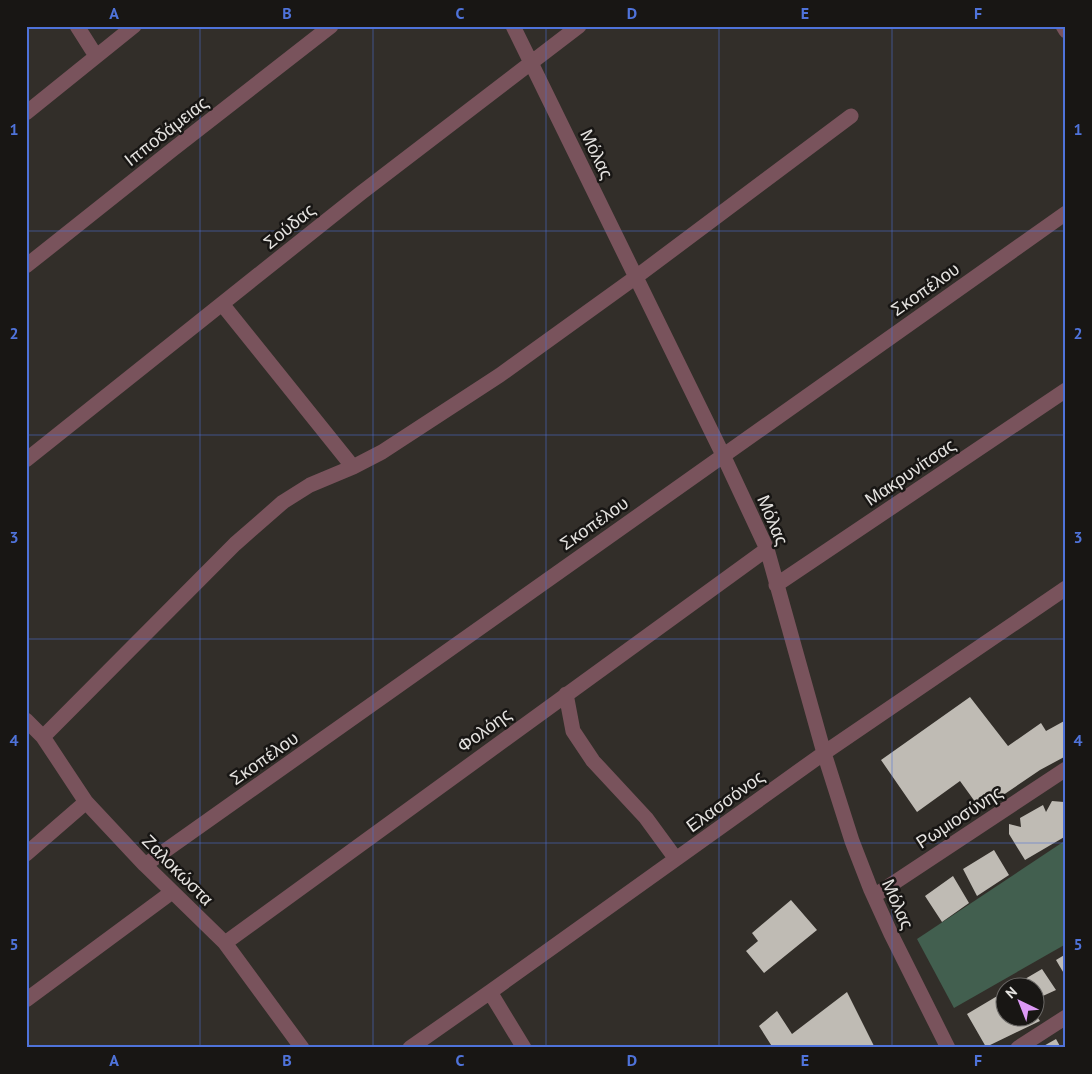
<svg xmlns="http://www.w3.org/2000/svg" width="1092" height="1074" viewBox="0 0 1092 1074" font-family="'PT Sans',sans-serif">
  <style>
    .grass { fill: #425f4f }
    .building { fill: #bfbbb4 }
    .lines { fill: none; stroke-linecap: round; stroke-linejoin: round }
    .minor { stroke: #79535c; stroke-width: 15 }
    .grid { fill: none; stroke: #4f73da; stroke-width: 1; stroke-opacity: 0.55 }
    .labels { text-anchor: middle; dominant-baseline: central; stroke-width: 5; stroke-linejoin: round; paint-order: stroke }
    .street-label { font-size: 18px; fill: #e5e3e0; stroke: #181614 }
    .neatline { fill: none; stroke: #4f73da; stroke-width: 2 }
    .grid-label { font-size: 16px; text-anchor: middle; font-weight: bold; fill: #4f73da }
  </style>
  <rect width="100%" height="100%" fill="#322e29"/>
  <path class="grass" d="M 1066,840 L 1066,944 L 954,1008 L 917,939 Z"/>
  <path class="building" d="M 970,697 L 1008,746 L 1041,723 L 1046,731 L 1066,720 L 1066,756 L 1040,770 L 981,810 L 960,781 L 917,812 L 881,760 Z
    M 1052,801 L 1064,802 L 1066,804 L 1066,836 L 1025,860 L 1009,834 L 1009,824 L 1021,827 L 1020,818 L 1043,805 L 1046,812 Z
    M 994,850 L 1009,875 L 977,896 L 963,869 Z
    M 953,876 L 969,903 L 942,922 L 925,896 Z
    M 791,900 L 817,930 L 764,973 L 746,951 L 758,941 L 752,933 Z
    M 1066,954 L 1066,977 L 1056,960 Z
    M 1042,969 L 1056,990 L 1034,1000 L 1034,986 L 1013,986 Z
    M 847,992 L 875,1048 L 773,1048 L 759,1026 L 777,1011 L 792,1034 Z
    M 1004,992 L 1004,1016 L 1034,1016 L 1034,1012 L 1040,1021 L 986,1047 L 967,1014 Z
    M 1056,1039 L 1061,1048 L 1040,1048 Z"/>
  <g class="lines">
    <path class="minor" d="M 77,26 L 96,56
      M 513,26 L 723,455 L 767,549 L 824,753 L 852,841 L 871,890 L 891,934 L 948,1048
      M 1063,26 L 1066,31
      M 26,113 L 134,26
      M 26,266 L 172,150 L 331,26
      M 222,304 L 353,467
      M 26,460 L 361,193 L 579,26
      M 776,585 L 1066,390
      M 566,694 L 573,731 L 593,761 L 646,818 L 676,859
      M 26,720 L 43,737 L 86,802 L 145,865 L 225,943 L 302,1048
      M 43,737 L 235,544 L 283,502 L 310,485 L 353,467 L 382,452 L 500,375 L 636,277 L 851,116
      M 26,854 L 86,802
      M 145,865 L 1066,213
      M 874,896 L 1066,769
      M 225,943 L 767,549
      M 490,992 L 524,1048
      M 26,1000 L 172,892
      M 410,1048 L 490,992 L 824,753 L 1066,588
      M 1018,1048 L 1066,1017"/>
  </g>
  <path class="grid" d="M 200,26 L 200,1048M 373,26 L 373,1048M 546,26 L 546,1048M 719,26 L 719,1048M 892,26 L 892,1048M 26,231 L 1066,231M 26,435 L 1066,435M 26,639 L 1066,639M 26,843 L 1066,843"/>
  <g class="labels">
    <g class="street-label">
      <text transform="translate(166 131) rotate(-38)">Ιπποδάμειας</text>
      <text transform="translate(597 154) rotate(64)">Μόλας</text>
      <text transform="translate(289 226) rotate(-39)">Σούδας</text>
      <text transform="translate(925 289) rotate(-35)">Σκοπέλου</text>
      <text transform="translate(910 472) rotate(-34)">Μακρυνίτσας</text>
      <text transform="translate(773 520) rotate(67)">Μόλας</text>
      <text transform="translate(594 523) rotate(-35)">Σκοπέλου</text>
      <text transform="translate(484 730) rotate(-36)">Φολόης</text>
      <text transform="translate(264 758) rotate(-35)">Σκοπέλου</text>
      <text transform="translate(725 801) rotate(-36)">Ελασσόνος</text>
      <text transform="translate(959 817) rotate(-33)">Ρωμιοσύνης</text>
      <text transform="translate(178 870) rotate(45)">Ζαλοκώστα</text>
      <text transform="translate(898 904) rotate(66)">Μόλας</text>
    </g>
  </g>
  <rect width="1092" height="1074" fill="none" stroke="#181614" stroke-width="55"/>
  <g transform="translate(1020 1002) rotate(317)"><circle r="24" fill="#181614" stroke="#6a6866"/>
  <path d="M0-4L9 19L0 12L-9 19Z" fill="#dc99f5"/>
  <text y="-8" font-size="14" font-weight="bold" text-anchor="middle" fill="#e5e3e0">N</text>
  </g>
  <rect x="28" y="28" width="1036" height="1018" class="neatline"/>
  <g class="grid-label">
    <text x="114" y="19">A</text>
    <text x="287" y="19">B</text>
    <text x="460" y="19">C</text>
    <text x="632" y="19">D</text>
    <text x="805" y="19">E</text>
    <text x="978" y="19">F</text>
    <text x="14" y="135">1</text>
    <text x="1078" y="135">1</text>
    <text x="14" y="339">2</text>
    <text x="1078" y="339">2</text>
    <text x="14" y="543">3</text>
    <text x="1078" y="543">3</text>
    <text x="14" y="746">4</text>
    <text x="1078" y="746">4</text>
    <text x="14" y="950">5</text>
    <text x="1078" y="950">5</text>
    <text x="114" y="1066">A</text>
    <text x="287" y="1066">B</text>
    <text x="460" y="1066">C</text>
    <text x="632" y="1066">D</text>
    <text x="805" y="1066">E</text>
    <text x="978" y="1066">F</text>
  </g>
</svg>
